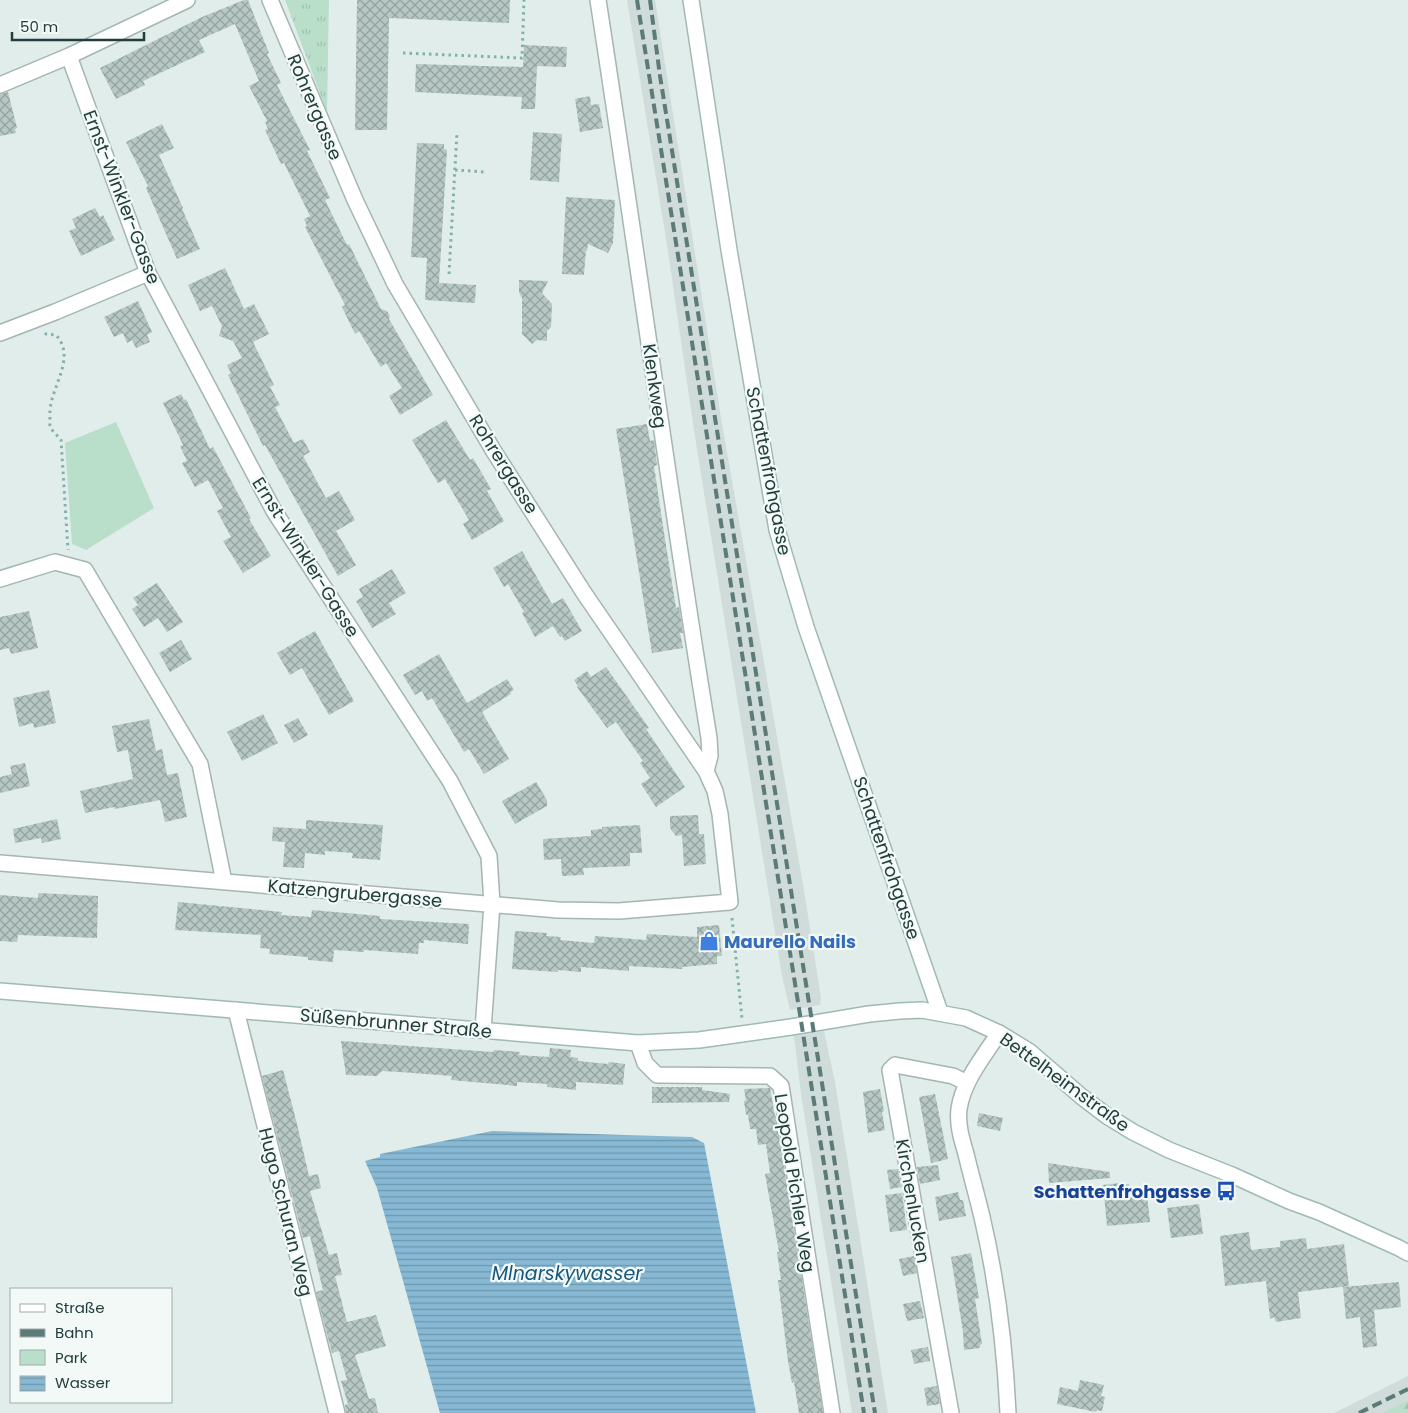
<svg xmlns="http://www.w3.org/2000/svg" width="1408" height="1413" viewBox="0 0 1408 1413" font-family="Poppins,sans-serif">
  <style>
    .built { fill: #cfdcd9 }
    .grass { fill: url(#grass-tufts) }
    .forest { fill: url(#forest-firs) }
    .park { fill: #b9dfcb }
    .water { fill: url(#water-rules) }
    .building { fill: url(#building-cross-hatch) }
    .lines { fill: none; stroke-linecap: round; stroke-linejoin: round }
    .street-casing { stroke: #a4b5b2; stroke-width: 18 }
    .secondary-casing { stroke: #9fb9b5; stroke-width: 18 }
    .path { stroke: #80b2ac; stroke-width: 3; stroke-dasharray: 2.5 4; stroke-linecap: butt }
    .street { stroke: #fff; stroke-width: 15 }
    .secondary { stroke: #fff; stroke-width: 15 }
    .rail { stroke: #5b7a78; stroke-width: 4; stroke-dasharray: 10 5; stroke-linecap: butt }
    .labels { text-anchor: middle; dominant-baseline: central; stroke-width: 4.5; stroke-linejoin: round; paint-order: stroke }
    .street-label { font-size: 18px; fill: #213e3c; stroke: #f2f9f7 }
    .shop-label { font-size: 18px; font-weight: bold; fill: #366cbe; stroke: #f2f9f7; text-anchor: start }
    .transit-label { font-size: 18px; font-weight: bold; fill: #164399; stroke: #f2f9f7; text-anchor: end }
    .water-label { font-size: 19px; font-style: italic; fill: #18577d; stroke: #f2f9f7 }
  </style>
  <defs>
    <pattern id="grass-tufts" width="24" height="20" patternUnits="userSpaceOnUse" patternTransform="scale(1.25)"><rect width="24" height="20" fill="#b9dfcb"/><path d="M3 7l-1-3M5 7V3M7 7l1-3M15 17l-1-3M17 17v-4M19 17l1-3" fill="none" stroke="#9fc0af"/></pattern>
    <pattern id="forest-firs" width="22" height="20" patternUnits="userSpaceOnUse" patternTransform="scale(1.25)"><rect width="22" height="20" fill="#b9dfcb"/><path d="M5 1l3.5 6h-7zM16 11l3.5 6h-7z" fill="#9fc0af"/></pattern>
    <pattern id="water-rules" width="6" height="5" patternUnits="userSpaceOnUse" patternTransform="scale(1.25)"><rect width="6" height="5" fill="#87b8d4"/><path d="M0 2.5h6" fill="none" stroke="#6e97ad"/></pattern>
    <pattern id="building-cross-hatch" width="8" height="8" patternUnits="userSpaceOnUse" patternTransform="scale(1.25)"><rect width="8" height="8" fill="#b6c7c4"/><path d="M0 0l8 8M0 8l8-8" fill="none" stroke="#94a3a0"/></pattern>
  </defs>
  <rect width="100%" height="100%" fill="#e1edea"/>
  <path class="built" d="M 627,0 L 655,0 L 721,418 L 804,890 L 821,998 L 820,1005 L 790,1010 L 782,976 L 695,437 L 667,245 Z
    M 824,1031 L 835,1082 L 888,1413 L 852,1413 L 801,1094 L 794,1036 Z
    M 1408,1376 L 1408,1400 L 1381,1413 L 1334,1413 Z"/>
  <path class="grass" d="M 285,0 L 329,0 L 327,112 Z"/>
  <path class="forest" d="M 1408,1400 L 1408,1413 L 1381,1413 Z"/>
  <path class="park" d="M 116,422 L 154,508 L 86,550 L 72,544 L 65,443 Z"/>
  <path class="water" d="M 492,1131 L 692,1137 L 704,1143 L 756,1413 L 440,1413 L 377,1188 L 365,1161 L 380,1157 L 380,1154 Z"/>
  <path class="building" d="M 244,0 L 248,0 L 269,53 L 267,54 L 281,83 L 277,85 L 310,150 L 307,151 L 330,198 L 325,200 L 347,245 L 349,244 L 381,309 L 387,311 L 390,316 L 389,319 L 433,395 L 400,415 L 389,396 L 402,388 L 386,363 L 381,367 L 359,331 L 355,334 L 342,307 L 345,305 L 305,227 L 307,226 L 304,219 L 310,216 L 284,163 L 281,164 L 265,130 L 268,129 L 265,122 L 267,121 L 249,86 L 259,81 L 235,24 L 199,40 L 205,52 L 143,81 L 145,85 L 116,99 L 100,68 L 202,17 Z
    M 357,0 L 510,0 L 509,23 L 389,18 L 387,130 L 355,130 Z
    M 524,45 L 567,47 L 566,67 L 537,66 L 535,109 L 521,109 L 522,97 L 415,92 L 416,64 L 523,67 Z
    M 8,92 L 17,128 L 15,129 L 16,133 L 0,136 L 0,94 Z
    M 590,96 L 591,105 L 599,104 L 603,128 L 580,132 L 575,99 Z
    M 162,124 L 174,148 L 159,155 L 183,208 L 182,209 L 200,249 L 177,259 L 146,188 L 148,186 L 126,142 Z
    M 533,132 L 562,134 L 559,182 L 530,180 Z
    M 417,143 L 444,144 L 444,149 L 447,150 L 439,283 L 476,285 L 475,303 L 425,300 L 427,258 L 411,257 Z
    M 566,197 L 615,200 L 613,243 L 608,253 L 588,244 L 587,251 L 586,250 L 584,275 L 562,274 Z
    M 95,208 L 100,217 L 103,215 L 115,240 L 81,256 L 69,231 L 76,228 L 72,219 Z
    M 225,268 L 244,309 L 254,304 L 269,334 L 253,342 L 274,385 L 270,387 L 280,405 L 275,407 L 294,443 L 303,439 L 310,452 L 303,456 L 326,498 L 339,491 L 355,520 L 336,531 L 356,565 L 338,576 L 265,445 L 263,446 L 228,375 L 231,373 L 227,365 L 242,358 L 233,341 L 219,336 L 222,326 L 212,306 L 200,311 L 188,285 Z
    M 519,280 L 548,281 L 542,293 L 552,304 L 551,327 L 547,331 L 547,341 L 537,340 L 532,344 L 522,334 L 522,298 L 519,292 Z
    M 138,301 L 152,332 L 147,335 L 150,342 L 136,348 L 132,340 L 127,343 L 123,333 L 114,337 L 104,317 Z
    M 181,394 L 184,400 L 186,399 L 210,449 L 213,447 L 251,518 L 249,519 L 271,556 L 243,573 L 223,541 L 231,537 L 217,511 L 223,508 L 208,480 L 195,487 L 182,463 L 187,461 L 180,446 L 183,445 L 163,403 Z
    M 446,420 L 470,460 L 473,458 L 491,489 L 487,491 L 504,521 L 472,540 L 463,524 L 469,520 L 445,479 L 438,483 L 412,440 Z
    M 647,424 L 650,441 L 654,440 L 657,465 L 654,466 L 664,533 L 676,608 L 679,607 L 683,633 L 680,633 L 683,648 L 652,653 L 616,429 Z
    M 522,551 L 552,604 L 563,598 L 582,631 L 565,641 L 562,636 L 560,637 L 553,626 L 535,637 L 522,613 L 524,612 L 508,584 L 504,587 L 493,568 Z
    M 392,569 L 406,593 L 389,603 L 396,614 L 372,628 L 356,601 L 363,597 L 359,589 Z
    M 157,583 L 183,622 L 167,632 L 158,618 L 144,627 L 132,609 L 138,605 L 133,598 Z
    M 29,611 L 38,648 L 11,654 L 9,648 L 0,650 L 0,617 Z
    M 315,631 L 354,701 L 329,715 L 302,668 L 290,675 L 277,653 Z
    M 181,640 L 192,659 L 170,672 L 159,653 Z
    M 439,654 L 467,703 L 507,679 L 514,690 L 510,692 L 511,694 L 482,712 L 509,759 L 484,774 L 469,749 L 464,752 L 432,698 L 427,701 L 422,691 L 415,695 L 403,675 Z
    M 606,667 L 649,728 L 646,729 L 685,787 L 656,807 L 641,784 L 650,778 L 640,763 L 643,761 L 616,722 L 607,728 L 577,687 L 578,686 L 574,680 L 587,671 L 591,677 Z
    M 49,690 L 56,723 L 34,728 L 33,723 L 19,727 L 13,698 Z
    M 263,714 L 278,743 L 242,761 L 227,732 Z
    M 298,718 L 308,735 L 294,743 L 284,725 Z
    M 149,719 L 156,751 L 162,749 L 167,775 L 178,773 L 187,817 L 165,822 L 160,800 L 115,809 L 114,807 L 85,813 L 80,791 L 133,779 L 128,750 L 117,752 L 112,726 Z
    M 25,763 L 30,786 L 0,793 L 0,777 L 12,774 L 10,766 Z
    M 536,782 L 547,800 L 547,806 L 515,824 L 502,801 Z
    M 698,815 L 699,834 L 704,834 L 706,864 L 684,866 L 682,835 L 676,836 L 670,828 L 670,816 Z
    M 57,819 L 61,839 L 42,843 L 41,838 L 15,843 L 13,829 Z
    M 306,820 L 383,825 L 380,860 L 352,858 L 353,853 L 325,851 L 325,855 L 305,853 L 304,868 L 283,867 L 285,842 L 272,841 L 273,827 L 306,829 Z
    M 640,825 L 642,853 L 630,853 L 630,866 L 583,868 L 584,875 L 562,876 L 561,859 L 544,860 L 543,839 L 591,836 L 591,830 L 602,829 L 602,827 Z
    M 38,893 L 98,896 L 97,938 L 18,935 L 17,942 L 0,941 L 0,895 L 38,898 Z
    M 178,902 L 282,912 L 281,915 L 311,917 L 312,910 L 380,916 L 380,919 L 469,924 L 468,944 L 424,940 L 424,943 L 419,943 L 418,954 L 364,950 L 364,952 L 334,950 L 333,962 L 308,960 L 308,957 L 269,954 L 270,949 L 260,948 L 261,935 L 175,930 Z
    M 719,925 L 722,956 L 717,956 L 717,964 L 682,967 L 682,969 L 629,966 L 629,971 L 581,967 L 581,972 L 558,970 L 558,972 L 512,969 L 515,931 L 547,933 L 546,936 L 561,937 L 560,940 L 594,943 L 595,936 L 646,940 L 647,934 L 697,937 L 697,927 Z
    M 341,1041 L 493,1052 L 494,1050 L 520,1052 L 519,1055 L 549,1057 L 550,1048 L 571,1050 L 570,1057 L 578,1058 L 578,1061 L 608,1064 L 609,1062 L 625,1064 L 623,1085 L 576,1082 L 576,1090 L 547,1087 L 547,1084 L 517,1082 L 517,1086 L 451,1080 L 452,1076 L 400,1072 L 382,1071 L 377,1076 L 346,1075 Z
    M 283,1070 L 297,1124 L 309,1176 L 318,1174 L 321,1188 L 310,1191 L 329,1255 L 337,1253 L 342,1275 L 335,1276 L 347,1322 L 376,1315 L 386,1346 L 355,1355 L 369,1399 L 375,1398 L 378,1413 L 346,1413 L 345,1405 L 348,1404 L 341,1381 L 347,1380 L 339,1351 L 332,1353 L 316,1292 L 323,1290 L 310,1236 L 303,1238 L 262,1076 Z
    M 652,1087 L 702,1087 L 702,1090 L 730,1094 L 729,1102 L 652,1103 Z
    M 770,1088 L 775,1116 L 776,1116 L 823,1413 L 799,1413 L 794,1382 L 792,1383 L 788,1361 L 778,1280 L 781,1280 L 777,1252 L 779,1252 L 765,1174 L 770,1173 L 766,1144 L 758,1145 L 756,1129 L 750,1129 L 748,1115 L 746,1115 L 744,1101 L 746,1100 L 744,1089 Z
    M 880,1089 L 884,1111 L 882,1112 L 885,1130 L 868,1133 L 863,1092 Z
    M 935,1094 L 948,1159 L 931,1163 L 919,1097 Z
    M 979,1113 L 1003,1118 L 1000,1131 L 977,1126 Z
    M 1048,1163 L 1110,1172 L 1110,1178 L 1049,1183 Z
    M 938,1165 L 940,1180 L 920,1184 L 917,1167 Z
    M 898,1169 L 901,1187 L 890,1189 L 887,1170 Z
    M 1121,1183 L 1121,1185 L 1129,1184 L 1130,1197 L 1147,1195 L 1150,1222 L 1107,1226 L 1103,1185 Z
    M 958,1192 L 960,1200 L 963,1200 L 966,1216 L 939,1221 L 935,1197 Z
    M 902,1193 L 907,1230 L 890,1232 L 885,1195 Z
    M 1199,1204 L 1203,1234 L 1171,1238 L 1167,1208 Z
    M 1249,1232 L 1251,1250 L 1280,1247 L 1280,1241 L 1306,1238 L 1307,1249 L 1344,1244 L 1349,1286 L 1298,1292 L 1301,1318 L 1276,1322 L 1274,1317 L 1270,1319 L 1266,1281 L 1225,1286 L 1220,1236 Z
    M 971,1253 L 979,1298 L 975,1299 L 982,1344 L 980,1345 L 980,1348 L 964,1350 L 963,1332 L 951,1257 Z
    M 914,1256 L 917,1273 L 903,1276 L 899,1259 Z
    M 1399,1282 L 1401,1307 L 1374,1310 L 1377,1346 L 1363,1348 L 1360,1317 L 1346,1319 L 1343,1287 Z
    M 920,1301 L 924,1318 L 907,1321 L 903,1304 Z
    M 928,1347 L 930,1361 L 914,1364 L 911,1350 Z
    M 1080,1380 L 1104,1385 L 1101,1396 L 1105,1397 L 1102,1411 L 1097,1410 L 1096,1412 L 1057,1404 L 1060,1387 L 1078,1391 Z
    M 937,1386 L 940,1404 L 927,1406 L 924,1388 Z"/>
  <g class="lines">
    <defs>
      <path id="street" d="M 598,0 C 636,246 669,492 709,738 L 710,756 L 706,771
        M 69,56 L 148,273 L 274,511 L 450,781 L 489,856 L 492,904 L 483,1030
        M 0,85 L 69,56 L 187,0
        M 0,333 L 55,312 L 148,273
        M 0,579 L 55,562 L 85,570 L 200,764 L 224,882
        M 0,863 L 558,910 L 619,911 L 730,902 L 720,814 L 715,791 L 706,771 L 584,593 L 493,450 L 395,284 L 355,200 L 270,0
        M 236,1010 L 337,1413
        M 999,1033 C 984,1056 963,1081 959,1109 C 957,1125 962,1140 966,1154 C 971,1175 977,1196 982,1217 C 997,1281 1005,1348 1008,1413
        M 638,1043 L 645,1063 L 657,1075 L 770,1076 L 781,1086 L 832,1413
        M 951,1413 L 890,1070 L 895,1065 L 953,1076 L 967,1083"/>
      <path id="secondary" d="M 691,0 L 729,250 L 777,530 L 806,627 L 940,1012
        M 0,991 L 638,1043 L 699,1040 L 791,1027 L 869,1014 L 900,1011 L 922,1010 L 966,1018 L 999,1033 L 1030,1052 L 1082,1097 L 1107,1116 L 1133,1132 L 1169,1150 L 1232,1175 L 1289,1201 L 1319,1212 L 1399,1248 L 1408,1253"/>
    </defs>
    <use href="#street" class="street-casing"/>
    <use href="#secondary" class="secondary-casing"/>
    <path class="path" d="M 403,53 L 522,58 L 524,0
      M 455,170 L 485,172
      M 449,274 L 457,132
      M 45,333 L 46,334 L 56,335 C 78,359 48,389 50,416 C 50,420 49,425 51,428 C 53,432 58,436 61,440 L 68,550
      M 732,918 L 742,1019"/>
    <use href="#street" class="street"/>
    <use href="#secondary" class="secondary"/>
    <path class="rail" d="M 637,0 L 864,1413
      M 650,0 L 660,76 L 875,1413
      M 1359,1413 L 1408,1389"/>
  </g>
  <defs>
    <symbol id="shop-bare" viewBox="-9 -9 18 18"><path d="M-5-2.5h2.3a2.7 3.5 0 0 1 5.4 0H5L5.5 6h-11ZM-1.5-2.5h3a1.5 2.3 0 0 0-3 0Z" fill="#3f7fe0" stroke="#f2f9f7" stroke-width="2.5" paint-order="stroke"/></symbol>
    <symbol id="bus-bare" viewBox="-9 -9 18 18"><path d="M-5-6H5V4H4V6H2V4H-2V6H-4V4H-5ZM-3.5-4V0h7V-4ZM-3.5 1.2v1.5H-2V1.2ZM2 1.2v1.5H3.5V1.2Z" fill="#1a4fb4" stroke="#f2f9f7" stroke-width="2.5" paint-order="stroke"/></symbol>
  </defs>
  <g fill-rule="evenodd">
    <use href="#shop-bare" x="695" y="927" width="28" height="28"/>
    <use href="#bus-bare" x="1212" y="1177" width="28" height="28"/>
  </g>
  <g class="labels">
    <g class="street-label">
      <text transform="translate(315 107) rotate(67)">Rohrergasse</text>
      <text transform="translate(122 197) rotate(69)">Ernst-Winkler-Gasse</text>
      <text transform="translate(655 386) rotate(82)">Klenkweg</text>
      <text transform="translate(504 464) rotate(58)">Rohrergasse</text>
      <text transform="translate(769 471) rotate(79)">Schattenfrohgasse</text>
      <text transform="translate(306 557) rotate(58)">Ernst-Winkler-Gasse</text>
      <text transform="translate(887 858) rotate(71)">Schattenfrohgasse</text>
      <text transform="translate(355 893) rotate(5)">Katzengrubergasse</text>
      <text transform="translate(396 1023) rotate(5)">Süßenbrunner Straße</text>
      <text transform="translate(1065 1082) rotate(36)">Bettelheimstraße</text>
      <text transform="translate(795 1183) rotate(81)">Leopold Pichler Weg</text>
      <text transform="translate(913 1201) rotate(80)">Kirchenlucken</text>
      <text transform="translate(286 1212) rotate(76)">Hugo Schuran Weg</text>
    </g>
    <g class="shop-label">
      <text x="724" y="941">Maurello Nails</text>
    </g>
    <g class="transit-label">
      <text x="1211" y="1191">Schattenfrohgasse</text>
    </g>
    <g class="water-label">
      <text x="567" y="1273">Mlnarskywasser</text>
    </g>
  </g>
  <rect x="10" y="1288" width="162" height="115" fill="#f2f9f7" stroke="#9eaeac"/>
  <rect x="20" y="1304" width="25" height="8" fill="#ffffff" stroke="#9eaeac"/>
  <text x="55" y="1313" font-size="15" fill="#213e3c">Straße</text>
  <rect x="20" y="1329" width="25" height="8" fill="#5b7a78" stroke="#9eaeac"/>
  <text x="55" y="1338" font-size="15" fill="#213e3c">Bahn</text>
  <rect x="20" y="1350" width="25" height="15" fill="#b9dfcb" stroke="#9eaeac"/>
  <text x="55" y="1363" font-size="15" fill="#213e3c">Park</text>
  <rect x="20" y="1376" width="25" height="15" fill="url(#water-rules)" stroke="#9eaeac"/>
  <text x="55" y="1388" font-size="15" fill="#213e3c">Wasser</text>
  <path d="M12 32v8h132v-8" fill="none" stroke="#213e3c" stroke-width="2.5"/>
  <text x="20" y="32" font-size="15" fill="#213e3c" stroke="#f2f9f7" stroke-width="4" paint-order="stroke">50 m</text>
</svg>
